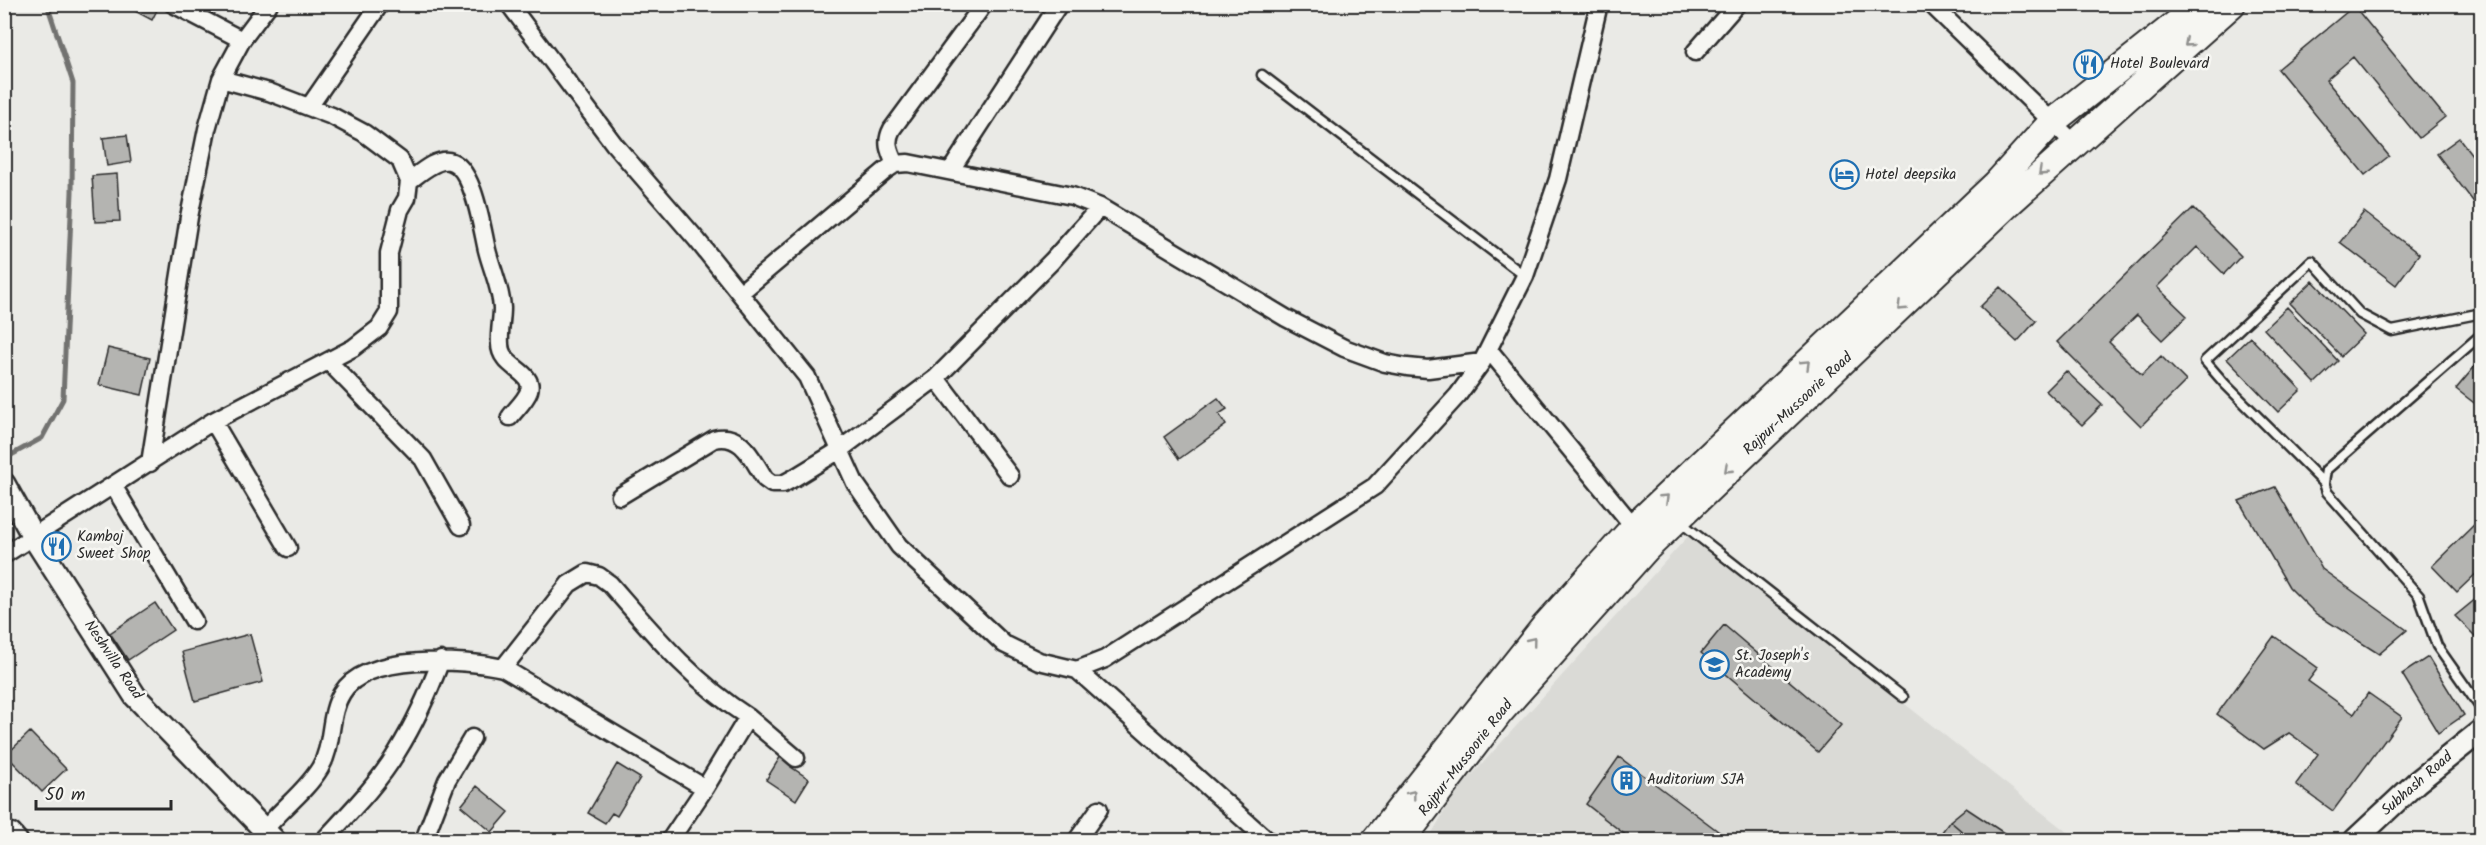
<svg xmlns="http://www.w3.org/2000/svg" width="2486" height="845" viewBox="0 0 2486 845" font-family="Kalam,sans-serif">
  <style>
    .built { fill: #dadad6 }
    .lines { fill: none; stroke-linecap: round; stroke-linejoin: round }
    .stream { stroke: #727270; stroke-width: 5 }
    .building { fill: #b4b4b1; stroke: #2b2b2b; stroke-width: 1.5 }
    .service-casing { stroke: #2b2b2b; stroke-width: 13 }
    .minor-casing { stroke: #2b2b2b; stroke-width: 21 }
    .tertiary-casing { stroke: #2b2b2b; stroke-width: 26 }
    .primary-casing { stroke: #2b2b2b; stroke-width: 30 }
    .service { stroke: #f6f6f2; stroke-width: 8 }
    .minor { stroke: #f6f6f2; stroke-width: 16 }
    .tertiary { stroke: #f6f6f2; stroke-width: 21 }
    .primary { stroke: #f6f6f2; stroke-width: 26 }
    .oneway { stroke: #90908e }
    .labels { text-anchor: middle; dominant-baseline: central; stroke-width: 5; stroke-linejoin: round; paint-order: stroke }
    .poi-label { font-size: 15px; fill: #2b2b2b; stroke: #f6f6f2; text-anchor: start }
    .street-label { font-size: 15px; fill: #2b2b2b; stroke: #f6f6f2 }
  </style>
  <rect width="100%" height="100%" fill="#eaeae6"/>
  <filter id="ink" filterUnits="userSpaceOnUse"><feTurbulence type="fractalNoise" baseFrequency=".0167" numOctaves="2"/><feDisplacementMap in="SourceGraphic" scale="12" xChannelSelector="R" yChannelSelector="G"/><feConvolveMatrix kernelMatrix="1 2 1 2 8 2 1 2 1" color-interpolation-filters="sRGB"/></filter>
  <g filter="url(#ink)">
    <path class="built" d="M 1690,534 L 2077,840 L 1428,840 L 1453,796 Z"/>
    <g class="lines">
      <path class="stream" d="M 4,459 L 42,438 L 63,399 L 72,192 L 73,83 L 47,4"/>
    </g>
    <path class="building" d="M 133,4 L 160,4 L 152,20 L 131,9 Z
      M 2354,6 L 2445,117 L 2419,138 L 2353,57 L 2326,80 L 2389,156 L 2365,175 L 2278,69 Z
      M 127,135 L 131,162 L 107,166 L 103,138 Z
      M 2459,138 L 2482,168 L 2482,213 L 2437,154 Z
      M 117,174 L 120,221 L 95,222 L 92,176 Z
      M 2193,208 L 2241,256 L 2224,274 L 2197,247 L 2157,287 L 2187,316 L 2162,340 L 2137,315 L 2109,342 L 2142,375 L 2161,356 L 2186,381 L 2141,426 L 2057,342 Z
      M 2364,212 L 2419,254 L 2396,285 L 2340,242 Z
      M 2313,281 L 2364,334 L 2341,356 L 2290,303 Z
      M 2000,287 L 2036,321 L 2017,342 L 1980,307 Z
      M 2287,307 L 2338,361 L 2315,383 L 2264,329 Z
      M 2250,337 L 2301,390 L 2278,412 L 2227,359 Z
      M 108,348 L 150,358 L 142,395 L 99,385 Z
      M 2476,365 L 2482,369 L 2482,409 L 2456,389 Z
      M 2066,371 L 2102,405 L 2082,425 L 2046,391 Z
      M 1218,398 L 1227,409 L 1219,414 L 1226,425 L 1179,459 L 1164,437 Z
      M 2275,487 L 2322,569 L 2407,630 L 2379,654 L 2316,614 L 2289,587 L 2239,501 Z
      M 2482,517 L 2482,568 L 2457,592 L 2432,566 Z
      M 2477,598 L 2482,603 L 2482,643 L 2455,616 Z
      M 155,603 L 173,630 L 128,660 L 110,633 Z
      M 1724,625 L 1841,725 L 1818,752 L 1701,653 Z
      M 250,634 L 263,682 L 195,701 L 182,652 Z
      M 2274,636 L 2318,668 L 2308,681 L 2354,714 L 2368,693 L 2402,717 L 2333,811 L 2296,784 L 2318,754 L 2289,733 L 2264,749 L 2217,714 Z
      M 2428,657 L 2464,715 L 2438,733 L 2402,674 Z
      M 30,732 L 66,769 L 42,792 L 6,755 Z
      M 782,754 L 794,762 L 791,767 L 809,779 L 796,800 L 766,780 Z
      M 1619,757 L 1726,837 L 1723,840 L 1632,840 L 1586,804 Z
      M 617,764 L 640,778 L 617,816 L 612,813 L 605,823 L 588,813 Z
      M 477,786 L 509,812 L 492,832 L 461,806 Z
      M 1966,808 L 2013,839 L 2015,840 L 1972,840 L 1950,821 Z
      M 1950,821 L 1972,840 L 1936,840 Z"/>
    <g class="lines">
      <defs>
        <path id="service" d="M 1262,75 L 1525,276
          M 2482,334 L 2326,470 L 2324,483 L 2327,492 L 2419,596 L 2437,646 L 2482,710
          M 2324,483 L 2225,384 L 2205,361 L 2312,261 L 2360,314 L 2392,331 L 2482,313
          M 1679,521 L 1903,697"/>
        <path id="minor" d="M 173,4 L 242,40
          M 509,4 L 614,144 L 697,240 L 807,377 L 855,483 L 899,546 L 1004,644 L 1039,661 L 1077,670 L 1105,659 L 1375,486 L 1458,395 L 1482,362 L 1525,276 L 1558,179 L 1599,4
          M 1931,4 L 2074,143
          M 1695,52 L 1737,4
          M 309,107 L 380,4
          M 895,164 C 889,151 885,142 892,129 L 984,4
          M 951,170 L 1059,4
          M 409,181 C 419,174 436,158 449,161 C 474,166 482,230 487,250 C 492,270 501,288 502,308 C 502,320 499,332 500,344 C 500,368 535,371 529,391 C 526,400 516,409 510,417
          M 740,293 L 886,170 L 895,164 L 908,163 L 1072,196 L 1100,207 L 1286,318 L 1344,348 L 1385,363 L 1407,367 L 1428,369 L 1482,362
          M 1489,350 L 1634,527
          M 328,361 L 423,459 L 461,526
          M 936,378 L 1010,476
          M 213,421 L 288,548
          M 150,463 L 189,217 L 207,129 L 221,79 L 242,40 L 269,4
          M 114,487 L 194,621
          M 620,496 L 714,439 C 742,432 752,459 765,479 L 772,484 L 783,484 L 794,478 L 838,451 L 936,378 L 1052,261 L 1100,207
          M 4,555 L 213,421 L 353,348 L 379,328 L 389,312 L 389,253 L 400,210 L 407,198 L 409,181 L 400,160 L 364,133 L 332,116 L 269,92 L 221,79
          M 503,668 L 569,584 L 587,573 L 599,576 L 610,584 C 652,632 693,682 748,717
          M 1077,670 L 1267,840
          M 705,788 L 748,717 L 796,758
          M 12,832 L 19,840
          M 257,840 C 274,813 303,796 320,768 C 334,745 328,715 342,693 C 366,653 464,659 503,668 L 705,788 L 670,840
          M 324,840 C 350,812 378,784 397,752 C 415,723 429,692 441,660
          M 424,840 L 447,780 L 472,738
          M 1077,840 L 1099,809"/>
        <path id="tertiary" d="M 4,484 L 34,538 L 135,696 L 274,840
          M 2355,840 L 2417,782 L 2482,730"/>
        <path id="primary" d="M 1375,840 L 1544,627 L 1634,527 L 1996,184 L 2052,122 L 2201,4
          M 1402,840 L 1500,712 L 1646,549 L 2009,203 L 2232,4"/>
      </defs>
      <use href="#service" class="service-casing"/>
      <use href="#minor" class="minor-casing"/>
      <use href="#tertiary" class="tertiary-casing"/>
      <use href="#primary" class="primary-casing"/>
      <use href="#service" class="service"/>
      <use href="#minor" class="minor"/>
      <use href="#tertiary" class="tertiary"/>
      <use href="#primary" class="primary"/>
    </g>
    <defs><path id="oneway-chevron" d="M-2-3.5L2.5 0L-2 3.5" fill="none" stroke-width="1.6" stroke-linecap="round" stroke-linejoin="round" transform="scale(1.5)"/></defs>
    <g class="oneway">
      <use href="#oneway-chevron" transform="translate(2188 43) rotate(139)"/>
      <use href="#oneway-chevron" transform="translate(2042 172) rotate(137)"/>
      <use href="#oneway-chevron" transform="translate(1901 307) rotate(137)"/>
      <use href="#oneway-chevron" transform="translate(1806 364) rotate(-44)"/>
      <use href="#oneway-chevron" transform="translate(1728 469) rotate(137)"/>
      <use href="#oneway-chevron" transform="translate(1665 498) rotate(-43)"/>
      <use href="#oneway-chevron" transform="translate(1532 641) rotate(-51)"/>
      <use href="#oneway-chevron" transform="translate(1412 794) rotate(-52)"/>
    </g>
  </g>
  <defs>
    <symbol id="restaurant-ring" viewBox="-11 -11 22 22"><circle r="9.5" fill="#f6f6f2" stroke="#1f6fb2" stroke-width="1.5"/><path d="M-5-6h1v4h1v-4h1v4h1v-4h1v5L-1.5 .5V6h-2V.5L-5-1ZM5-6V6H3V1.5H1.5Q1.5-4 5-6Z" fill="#1f6fb2"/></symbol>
    <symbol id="hotel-ring" viewBox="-11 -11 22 22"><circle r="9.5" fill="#f6f6f2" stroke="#1f6fb2" stroke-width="1.5"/><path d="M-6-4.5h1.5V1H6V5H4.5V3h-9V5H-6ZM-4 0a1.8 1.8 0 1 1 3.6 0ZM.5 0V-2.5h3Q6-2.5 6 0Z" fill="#1f6fb2"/></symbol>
    <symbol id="school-ring" viewBox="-11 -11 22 22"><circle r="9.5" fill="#f6f6f2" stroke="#1f6fb2" stroke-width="1.5"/><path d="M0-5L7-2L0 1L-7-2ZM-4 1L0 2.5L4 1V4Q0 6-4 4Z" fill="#1f6fb2"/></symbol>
    <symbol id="building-ring" viewBox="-11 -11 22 22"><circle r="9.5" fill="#f6f6f2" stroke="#1f6fb2" stroke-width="1.5"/><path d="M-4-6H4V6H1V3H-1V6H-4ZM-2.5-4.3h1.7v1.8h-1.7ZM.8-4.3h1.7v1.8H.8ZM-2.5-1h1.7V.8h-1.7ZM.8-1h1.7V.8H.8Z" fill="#1f6fb2"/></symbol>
  </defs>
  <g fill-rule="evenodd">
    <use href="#restaurant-ring" x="2072" y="48" width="33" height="33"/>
    <use href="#hotel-ring" x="1828" y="158" width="33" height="33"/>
    <use href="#restaurant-ring" x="40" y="530" width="33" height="33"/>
    <use href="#school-ring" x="1698" y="648" width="33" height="33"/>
    <use href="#building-ring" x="1610" y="764" width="33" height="33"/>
  </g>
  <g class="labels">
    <g class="poi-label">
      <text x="2110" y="64">Hotel Boulevard</text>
      <text x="1865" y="175">Hotel deepsika</text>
      <text x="77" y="537">Kamboj<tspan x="77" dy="17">Sweet Shop</tspan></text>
      <text x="1735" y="656">St. Joseph's<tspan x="1735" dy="17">Academy</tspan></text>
      <text x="1647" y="780">Auditorium SJA</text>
    </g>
    <g class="street-label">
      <text transform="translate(1798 404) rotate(-43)">Rajpur-Mussoorie Road</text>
      <text transform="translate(113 660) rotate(56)">Neshvilla Road</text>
      <text transform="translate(1466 758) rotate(-52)">Rajpur-Mussoorie Road</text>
      <text transform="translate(2417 784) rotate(-41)">Subhash Road</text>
    </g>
  </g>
  <rect width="2486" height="845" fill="none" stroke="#f6f6f2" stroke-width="24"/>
  <rect x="12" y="12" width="2462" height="821" fill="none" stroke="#2b2b2b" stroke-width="2" filter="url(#ink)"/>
  <path d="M36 800v9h135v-9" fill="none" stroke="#2b2b2b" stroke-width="3"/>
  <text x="45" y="800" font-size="18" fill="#2b2b2b" stroke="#f6f6f2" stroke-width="4.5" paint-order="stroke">50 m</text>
</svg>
